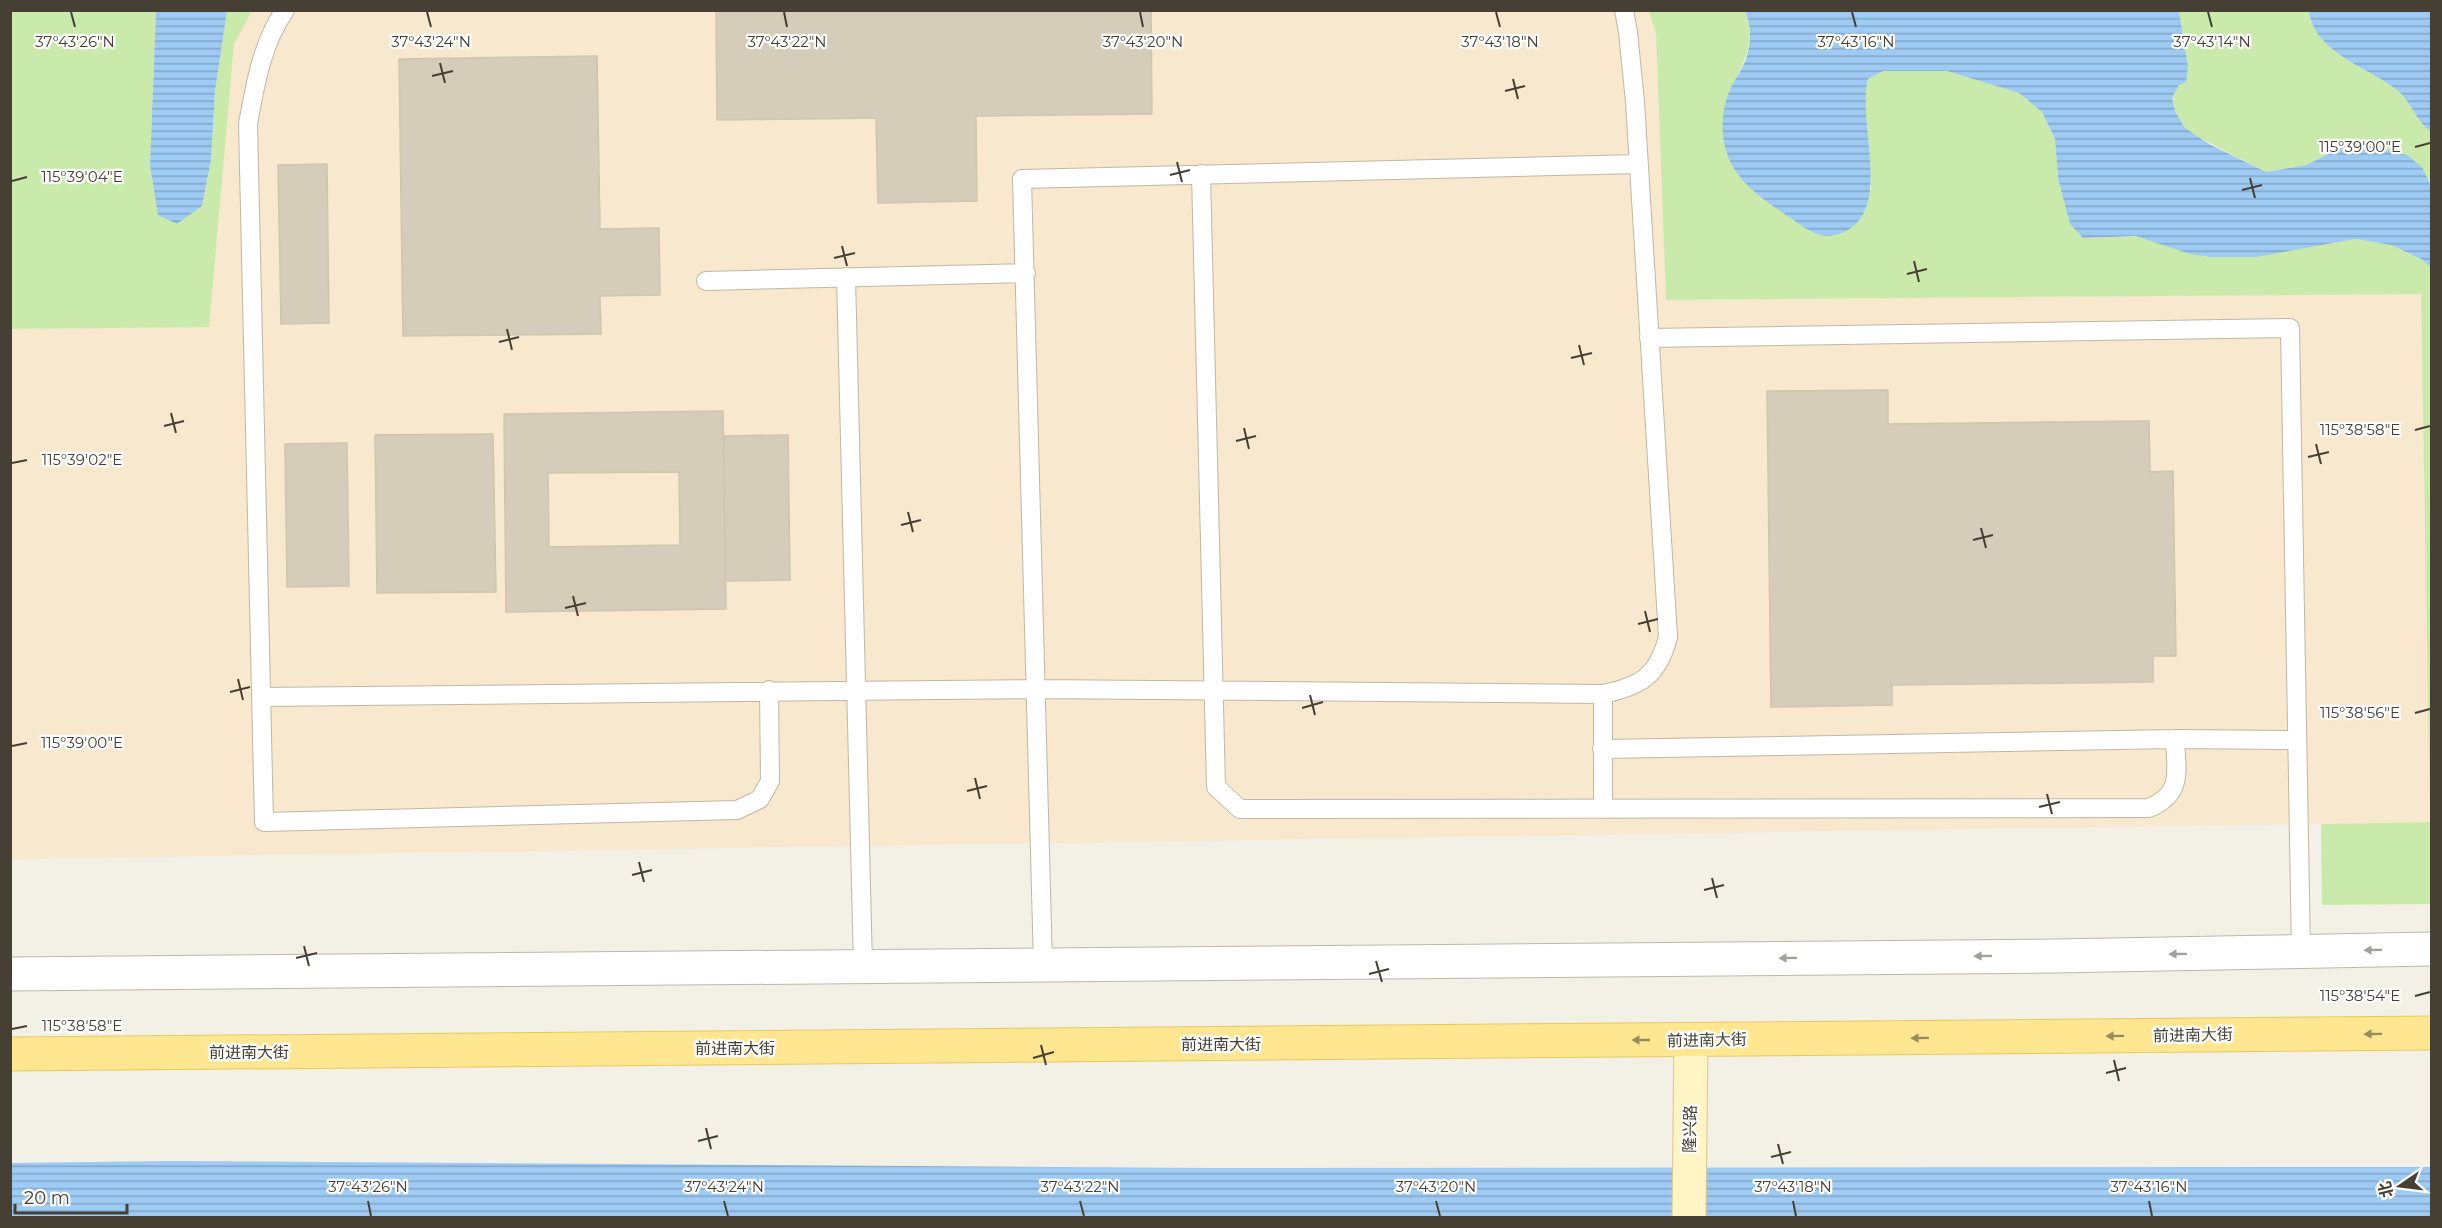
<svg xmlns="http://www.w3.org/2000/svg" width="2442" height="1228" viewBox="0 0 2442 1228" font-family="Montserrat,'Noto Sans SC',sans-serif">
  <style>
    .commercial { fill: #f7e8ce }
    .grass { fill: #caeaab }
    .water { fill: url(#water-rules) }
    .building { fill: #d5ccba; stroke: #d0c5ad; stroke-width: 1.5; fill-rule: evenodd }
    .lines { fill: none; stroke-linecap: round; stroke-linejoin: round }
    .lane-casing { stroke: #bfb8a7; stroke-width: 20 }
    .street-casing { stroke: #bfb8a7; stroke-width: 35 }
    .secondary-casing { stroke: #d6c892; stroke-width: 35 }
    .primary-casing { stroke: #e9c85d; stroke-width: 35 }
    .lane { stroke: #fff; stroke-width: 18 }
    .street { stroke: #fff; stroke-width: 33 }
    .secondary { stroke: #fff4c3; stroke-width: 33 }
    .primary { stroke: #ffe792; stroke-width: 33 }
    .oneway { fill: #a2a09a }
    .oneway2 { fill: #998b5e }
    .ticks { fill: none; stroke: #464034; stroke-width: 2 }
    .labels { text-anchor: middle; dominant-baseline: central; stroke-width: 4.5; stroke-linejoin: round; paint-order: stroke }
    .street-label { font-size: 16px; fill: #464034; stroke: #fff }
    .ticks-label { font-size: 15px; text-anchor: middle; fill: #464034; stroke: #fff; stroke-width: 4.5; stroke-linejoin: round; paint-order: stroke }
  </style>
  <defs>
    <pattern id="water-rules" width="6" height="5" patternUnits="userSpaceOnUse" patternTransform="scale(1.5)"><rect width="6" height="5" fill="#9ecbf3"/><path d="M0 2.5h6" fill="none" stroke="#83a6c6"/></pattern>
  </defs>
  <rect width="100%" height="100%" fill="#f3f0e5"/>
  <path class="commercial" d="M 252,11 L 1649,11 L 1656,34 L 1666,300 L 2421,293 L 2430,822 L 11,859 L 10,329 L 208,326 L 234,44 Z"/>
  <path class="grass" d="M 10,11 L 156,11 L 150,165 L 177,224 L 202,206 L 211,160 L 215,91 L 227,11 L 252,11 L 234,44 L 209,327 L 11,329 Z
    M 1649,11 L 1745,11 C 1757,39 1744,65 1729,90 L 1871,190 C 1869,157 1860,110 1868,79 L 1883,71 L 1947,71 L 2019,93 L 2042,112 L 2055,139 L 2058,178 L 2083,238 L 2136,236 L 2150,240 L 2321,245 L 2355,239 L 2391,245 L 2421,259 L 2431,267 L 2431,904 L 2322,905 L 2321,824 L 2430,822 L 2421,294 L 1666,300 L 1656,34 Z
    M 2179,11 L 2309,11 C 2314,52 2367,67 2396,89 C 2412,102 2414,119 2431,132 L 2431,186 L 2430,181 L 2371,146 L 2349,144 L 2306,165 L 2266,172 L 2192,134 L 2185,128 L 2175,111 L 2172,98 L 2179,85 L 2181,29 Z"/>
  <path class="water" d="M 156,11 L 227,11 L 215,91 L 211,160 L 202,206 L 177,224 L 158,215 L 150,165 Z
    M 1745,11 L 2179,11 L 2188,67 L 2186,82 L 2179,85 L 2172,98 L 2175,111 L 2185,128 L 2209,144 L 2266,172 L 2306,165 L 2349,144 L 2371,146 L 2407,155 L 2422,167 L 2431,186 L 2431,267 L 2421,259 L 2391,245 L 2355,239 L 2256,257 L 2211,257 L 2190,254 L 2136,236 L 2083,238 L 2070,224 L 2058,178 L 2055,139 L 2042,112 L 2019,93 L 1947,71 L 1883,71 L 1868,79 C 1856,123 1896,215 1839,234 C 1826,238 1816,235 1805,228 C 1782,211 1751,195 1735,170 C 1720,146 1719,118 1729,92 C 1732,83 1738,76 1742,68 C 1751,51 1753,28 1745,11 Z
    M 2309,11 L 2431,11 L 2431,132 C 2414,119 2412,102 2396,89 C 2367,67 2314,52 2309,11 Z
    M 172,1161 L 1210,1168 L 2431,1167 L 2432,1217 L 11,1218 L 10,1163 Z"/>
  <path class="building" d="M 716,10 L 1151,10 L 1152,114 L 976,116 L 977,201 L 878,203 L 876,118 L 717,120 Z
    M 597,56 L 600,229 L 659,228 L 660,295 L 600,296 L 601,334 L 403,336 L 399,59 Z
    M 327,164 L 329,323 L 281,324 L 278,165 Z
    M 1888,390 L 1888,424 L 2149,421 L 2150,472 L 2173,471 L 2176,656 L 2153,656 L 2153,682 L 1892,685 L 1892,705 L 1771,707 L 1767,391 Z
    M 723,411 L 726,609 L 506,612 L 504,414 ZM 679,472 L 680,545 L 549,547 L 548,473 Z
    M 493,434 L 496,592 L 377,593 L 375,435 Z
    M 788,435 L 790,580 L 725,581 L 724,436 Z
    M 347,443 L 349,586 L 287,587 L 285,444 Z"/>
  <g class="lines">
    <defs>
      <path id="lane" d="M 285,10 C 262,43 255,85 248,124 L 264,822 L 737,810 L 760,799 L 770,781 L 769,690
        M 1201,174 L 1216,787 L 1240,809 L 2149,808 C 2184,793 2176,771 2175,739
        M 846,277 L 863,967
        M 706,281 L 1026,273
        M 1649,338 L 2290,328 L 2301,952
        M 261,697 L 1036,689 L 1603,694 C 1641,686 1658,676 1668,637 L 1635,102 L 1628,32 L 1624,10
        M 1602,749 L 2175,739 L 2297,740
        M 1603,809 L 1603,694
        M 1043,965 L 1022,179 L 1639,164"/>
      <path id="street" d="M 10,974 L 2055,956 L 2432,949"/>
      <path id="secondary" d="M 1689,1218 L 1691,1040"/>
      <path id="primary" d="M 10,1054 L 2432,1033"/>
    </defs>
    <use href="#lane" class="lane-casing"/>
    <use href="#street" class="street-casing"/>
    <use href="#secondary" class="secondary-casing"/>
    <use href="#primary" class="primary-casing"/>
    <use href="#lane" class="lane"/>
    <use href="#street" class="street"/>
    <use href="#secondary" class="secondary"/>
    <use href="#primary" class="primary"/>
  </g>
  <defs><path id="oneway-solid" d="M-6-.8H1V-3.2L6.5 0L1 3.2V.8H-6Z" transform="scale(1.5)"/></defs>
  <g class="oneway">
    <use href="#oneway-solid" transform="translate(2373 950) rotate(179)"/>
    <use href="#oneway-solid" transform="translate(2178 954) rotate(179)"/>
    <use href="#oneway-solid" transform="translate(1983 956) rotate(179)"/>
    <use href="#oneway-solid" transform="translate(1788 958) rotate(179)"/>
  </g>
  <g class="oneway2">
    <use href="#oneway-solid" transform="translate(2373 1034) rotate(179)"/>
    <use href="#oneway-solid" transform="translate(2115 1036) rotate(179)"/>
    <use href="#oneway-solid" transform="translate(1920 1038) rotate(179)"/>
    <use href="#oneway-solid" transform="translate(1641 1040) rotate(180)"/>
  </g>
  <path class="ticks" d="M 71,12 L 75,27M 427,12 L 431,27M 784,12 L 787,27M 1140,12 L 1143,27M 1496,12 L 1500,27M 1852,12 L 1856,27M 2208,12 L 2212,27M 440,63 L 445,83M 432,76 L 453,71M 1513,79 L 1518,99M 1505,91 L 1525,86M 2415,147 L 2430,143M 1177,162 L 1182,182M 1170,175 L 1190,170M 2250,178 L 2255,198M 12,181 L 27,177M 2242,190 L 2262,185M 842,246 L 847,266M 834,258 L 855,253M 1914,261 L 1919,282M 1907,274 L 1927,269M 507,329 L 512,350M 499,342 L 519,337M 1579,345 L 1584,365M 1571,358 L 1592,353M 171,413 L 176,433M 164,426 L 184,421M 1244,428 L 1249,449M 2415,430 L 2430,426M 1236,441 L 1256,436M 2316,444 L 2321,464M 2308,457 L 2329,452M 12,463 L 27,460M 908,512 L 913,532M 901,525 L 921,520M 1981,528 L 1986,548M 1973,540 L 1993,535M 573,596 L 578,616M 565,608 L 586,603M 1645,611 L 1650,632M 1638,624 L 1658,619M 238,679 L 243,700M 230,692 L 250,687M 1310,695 L 1315,715M 1302,708 L 1323,702M 2415,713 L 2430,709M 12,746 L 27,743M 975,778 L 980,799M 967,791 L 987,786M 2047,794 L 2052,814M 2039,807 L 2060,802M 639,862 L 644,882M 632,875 L 652,870M 1712,878 L 1717,898M 1704,890 L 1724,885M 304,946 L 309,966M 296,958 L 317,953M 1376,961 L 1382,982M 1369,974 L 1389,969M 2415,996 L 2430,992M 12,1029 L 27,1026M 1041,1045 L 1046,1065M 1033,1058 L 1054,1052M 2114,1060 L 2119,1081M 2106,1073 L 2126,1068M 706,1128 L 711,1149M 698,1141 L 718,1136M 1778,1144 L 1783,1164M 1771,1157 L 1791,1152M 368,1201 L 371,1216M 724,1201 L 728,1216M 1080,1201 L 1084,1216M 1436,1201 L 1440,1216M 1793,1201 L 1796,1216M 2149,1201 L 2152,1216"/>
  <g class="labels">
    <g class="street-label">
      <text transform="translate(2193 1035) rotate(-1)">前进南大街</text>
      <text transform="translate(1707 1040) rotate(-1)">前进南大街</text>
      <text x="1221" y="1044">前进南大街</text>
      <text x="735" y="1048">前进南大街</text>
      <text x="249" y="1052">前进南大街</text>
      <text transform="translate(1690 1129) rotate(-89)">隆兴路</text>
    </g>
  </g>
  <g class="ticks-label">
    <text x="75" y="47">37°43'26"N</text>
    <text x="431" y="47">37°43'24"N</text>
    <text x="787" y="47">37°43'22"N</text>
    <text x="1143" y="47">37°43'20"N</text>
    <text x="1500" y="47">37°43'18"N</text>
    <text x="1856" y="47">37°43'16"N</text>
    <text x="2212" y="47">37°43'14"N</text>
    <text x="2360" y="152">115°39'00"E</text>
    <text x="82" y="182">115°39'04"E</text>
    <text x="2360" y="435">115°38'58"E</text>
    <text x="82" y="465">115°39'02"E</text>
    <text x="2360" y="718">115°38'56"E</text>
    <text x="82" y="748">115°39'00"E</text>
    <text x="2360" y="1001">115°38'54"E</text>
    <text x="82" y="1031">115°38'58"E</text>
    <text x="368" y="1192">37°43'26"N</text>
    <text x="724" y="1192">37°43'24"N</text>
    <text x="1080" y="1192">37°43'22"N</text>
    <text x="1436" y="1192">37°43'20"N</text>
    <text x="1793" y="1192">37°43'18"N</text>
    <text x="2149" y="1192">37°43'16"N</text>
  </g>
  <rect width="2442" height="1228" fill="none" stroke="#464034" stroke-width="24"/>
  <g transform="translate(2400 1186) rotate(256)" stroke="#ffffff" stroke-width="4.5" paint-order="stroke">
  <path d="M0-4.5L10 22L0 15L-10 22Z" fill="#464034"/>
  <text y="-9" font-size="16" font-weight="bold" text-anchor="middle" fill="#464034">北</text>
  </g>
  <path d="M15 1204v9h112v-9" fill="none" stroke="#464034" stroke-width="3"/>
  <text x="24" y="1204" font-size="18" fill="#464034" stroke="#ffffff" stroke-width="4.5" paint-order="stroke">20 m</text>
</svg>
